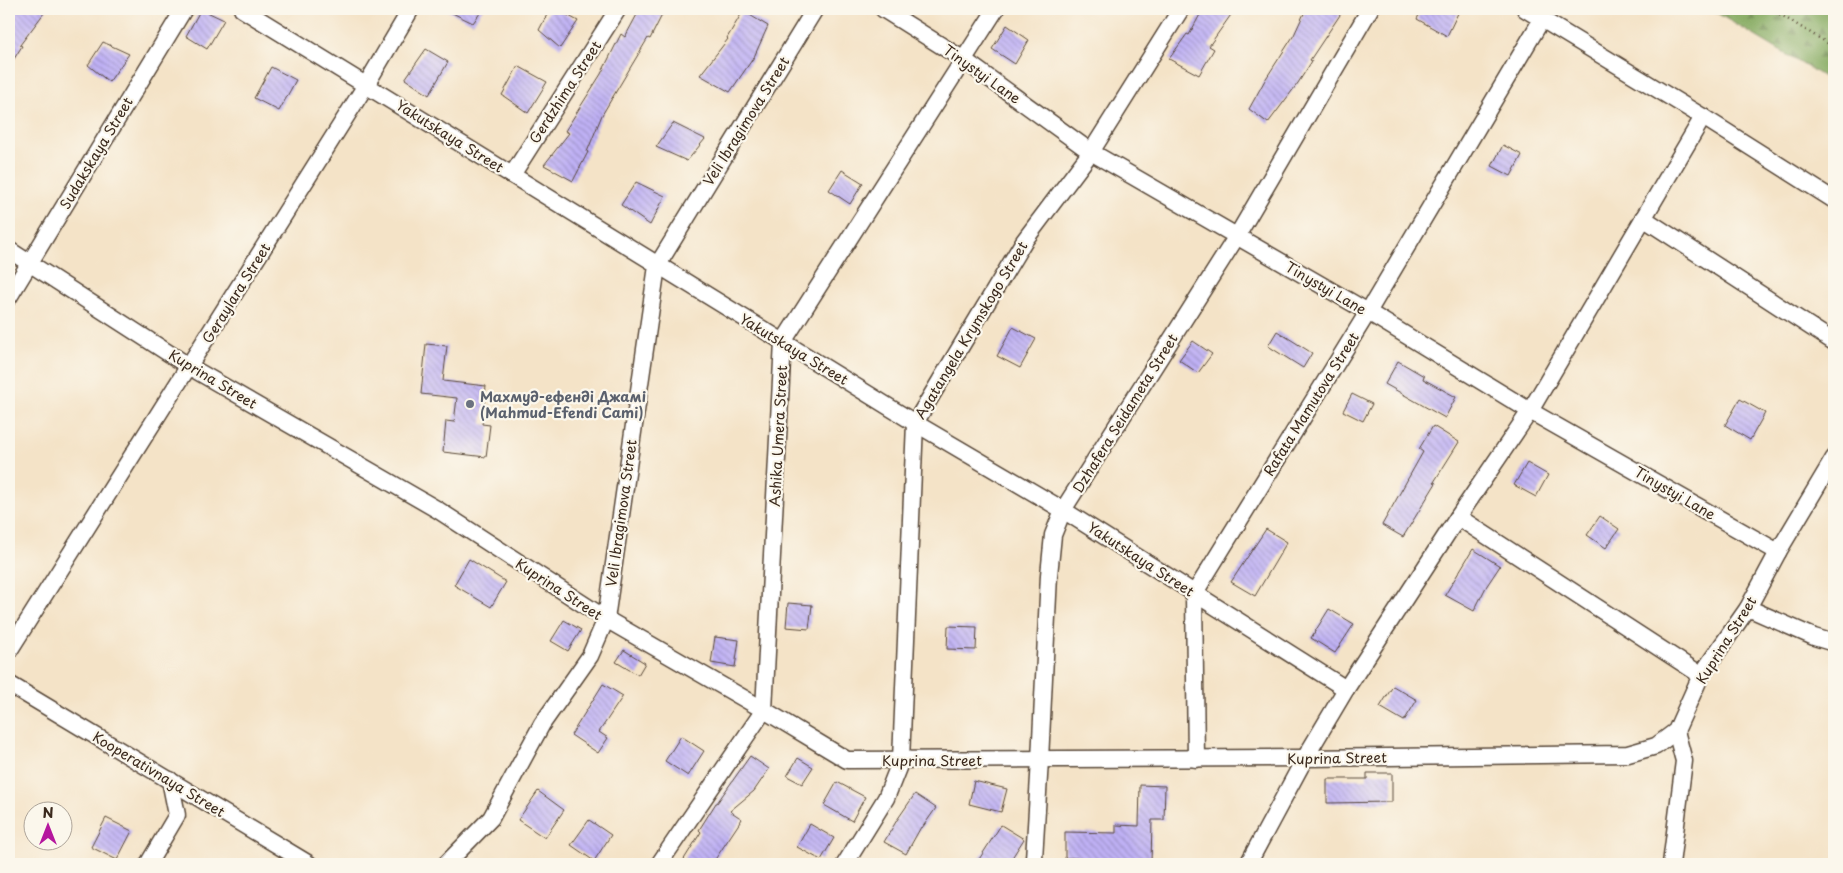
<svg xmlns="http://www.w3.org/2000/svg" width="1843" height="873" font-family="'Playpen Sans',sans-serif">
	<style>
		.forest { fill: url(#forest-firs); stroke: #606a3f }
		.building { fill: url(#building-back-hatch) }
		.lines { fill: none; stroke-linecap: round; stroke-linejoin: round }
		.minor-casing { stroke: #574637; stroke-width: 19 }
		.path { stroke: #574637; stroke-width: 2.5; stroke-dasharray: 1 4; stroke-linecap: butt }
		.minor { stroke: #fff; stroke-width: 16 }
		.worship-dot { fill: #6b7280; stroke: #fbf7ec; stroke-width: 2 }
		.labels { text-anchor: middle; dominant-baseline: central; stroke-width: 4.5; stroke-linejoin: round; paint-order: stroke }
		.street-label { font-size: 14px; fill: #3b2a1e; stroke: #fbf7ec }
		.worship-label { font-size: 14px; font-weight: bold; fill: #5b616d; stroke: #fbf7ec; text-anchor: start }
	</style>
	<defs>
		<pattern id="forest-firs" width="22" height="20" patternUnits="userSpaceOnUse" patternTransform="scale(1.25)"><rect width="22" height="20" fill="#85aa60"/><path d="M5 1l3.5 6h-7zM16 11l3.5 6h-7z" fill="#6e8b4f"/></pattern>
		<pattern id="building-back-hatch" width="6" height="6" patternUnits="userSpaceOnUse" patternTransform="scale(1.25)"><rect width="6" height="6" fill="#bfb1f5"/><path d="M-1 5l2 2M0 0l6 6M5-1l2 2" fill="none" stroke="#9c90c6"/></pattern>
	</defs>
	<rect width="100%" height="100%" fill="#fbf7ec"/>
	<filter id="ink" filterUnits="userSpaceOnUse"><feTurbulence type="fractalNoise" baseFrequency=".02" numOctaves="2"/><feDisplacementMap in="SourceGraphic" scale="10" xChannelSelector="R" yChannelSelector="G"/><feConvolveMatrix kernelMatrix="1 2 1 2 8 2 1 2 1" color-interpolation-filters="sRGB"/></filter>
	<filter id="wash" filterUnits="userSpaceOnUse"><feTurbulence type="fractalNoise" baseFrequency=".0096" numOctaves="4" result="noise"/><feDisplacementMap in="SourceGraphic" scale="20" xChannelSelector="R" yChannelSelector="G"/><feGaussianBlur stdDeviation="1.12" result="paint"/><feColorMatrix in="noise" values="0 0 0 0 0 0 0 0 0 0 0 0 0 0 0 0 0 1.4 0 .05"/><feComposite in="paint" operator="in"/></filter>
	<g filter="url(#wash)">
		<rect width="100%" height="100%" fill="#f4e3c7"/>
		<polygon class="forest" points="1710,9 1834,9 1834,84 1834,83"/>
		<g id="blocks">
			<g class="building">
				<polygon points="12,9 47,9 20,45 22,46 9,67 9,13"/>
				<polygon points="201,9 224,20 207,49 186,36"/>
				<polygon points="444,9 483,9 473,23"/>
				<polygon points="550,9 556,9 578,21 560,48 539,30"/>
				<polygon points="640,9 665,9 650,39 648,38 602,115 587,152 588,152 573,181 544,165 569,133 565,131 601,74 621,34 625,37"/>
				<polygon points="1203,9 1235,9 1209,46 1214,49 1199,75 1169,59 1187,34 1189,35"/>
				<polygon points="1306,9 1344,9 1310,60 1312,61 1298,83 1268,123 1249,109 1265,80 1294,35"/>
				<polygon points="1422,9 1460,9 1447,36 1417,19"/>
				<polygon points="743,11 768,26 754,57 730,92 700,75 728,39 727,38"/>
				<polygon points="1007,25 1029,40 1015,64 992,49"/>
				<polygon points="103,42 129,54 109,82 88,65"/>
				<polygon points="426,49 448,62 429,95 405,79"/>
				<polygon points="518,66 547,82 528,113 502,95"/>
				<polygon points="271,67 296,80 279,111 254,98"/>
				<polygon points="673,123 705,139 687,161 656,147"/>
				<polygon points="1503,145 1522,155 1511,176 1492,166"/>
				<polygon points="842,170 863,183 850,204 829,190"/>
				<polygon points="636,182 665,196 650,225 621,205"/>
				<polygon points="1013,327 1036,339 1020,368 997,356"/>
				<polygon points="1277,331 1312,353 1303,368 1268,346"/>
				<polygon points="1193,341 1212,354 1198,373 1179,360"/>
				<polygon points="426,344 447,346 443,381 486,386 482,424 490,425 486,457 443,452 446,421 454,422 457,398 421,394"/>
				<polygon points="1398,361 1424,376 1423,379 1456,397 1445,418 1385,384"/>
				<polygon points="1352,394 1372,404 1363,421 1343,411"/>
				<polygon points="1740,399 1765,413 1750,440 1725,425"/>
				<polygon points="1433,426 1459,442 1434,482 1436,483 1403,537 1382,525 1423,452 1419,449"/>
				<polygon points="1527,463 1548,475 1536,497 1514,485"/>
				<polygon points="1600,516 1619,529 1606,548 1587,535"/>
				<polygon points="1266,529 1287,542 1255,596 1231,582"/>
				<polygon points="1473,549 1500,566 1486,587 1474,611 1445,595"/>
				<polygon points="469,559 506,582 491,607 454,585"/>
				<polygon points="788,603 812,605 809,629 786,627"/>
				<polygon points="1329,609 1354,624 1335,653 1311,638"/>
				<polygon points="564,620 581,630 568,651 551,641"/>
				<polygon points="948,626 977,627 976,650 947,649"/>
				<polygon points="715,637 739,640 735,667 711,663"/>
				<polygon points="624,650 645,663 638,675 616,662"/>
				<polygon points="603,684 623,696 599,732 608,738 598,753 571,735"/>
				<polygon points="1393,686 1417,700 1404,721 1380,707"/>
				<polygon points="681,736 704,751 688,776 665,761"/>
				<polygon points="750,756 769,769 754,791 730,811 742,819 712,864 681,864 701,832 699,830 716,803 717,803"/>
				<polygon points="798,758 813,767 802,784 787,776"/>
				<polygon points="1367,773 1392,773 1392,802 1327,803 1327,779 1367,779"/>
				<polygon points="974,781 1007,789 1001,812 969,804"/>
				<polygon points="837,782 865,797 852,821 824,805"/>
				<polygon points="1140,785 1165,786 1164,820 1152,820 1151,864 1077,864 1077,858 1065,858 1065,832 1116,833 1116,825 1139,826"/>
				<polygon points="538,791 564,810 545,838 518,820"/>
				<polygon points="915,794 936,808 922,828 921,827 906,854 884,842 897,820"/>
				<polygon points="106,818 132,831 117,860 91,847"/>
				<polygon points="589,820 611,835 594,861 571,845"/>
				<polygon points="810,824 834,838 821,860 797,847"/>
				<polygon points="1001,825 1024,839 1008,864 976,864"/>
			</g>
		</g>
	</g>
	<g filter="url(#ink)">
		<use href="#blocks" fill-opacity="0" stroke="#574637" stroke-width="1"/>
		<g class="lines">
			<g class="minor-casing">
				<g id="minor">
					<polyline points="242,9 915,423 1063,510 1346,689"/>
					<polyline points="883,9 964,60 1091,152 1368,312 1530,411 1778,552"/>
					<polyline points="1525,9 1703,117 1834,200"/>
					<polyline points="512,175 618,9"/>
					<polyline points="1643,218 1834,342"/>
					<polyline points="9,250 190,367 438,510 606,619 764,710 847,760 1305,758 1628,754 1656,746 1676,731 1701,675 1748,608 1778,552 1834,458"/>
					<polyline points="9,297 184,9"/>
					<polyline points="1458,517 1701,675"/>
					<polyline points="1748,608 1814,637 1834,643"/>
					<polyline points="9,651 366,85 411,9"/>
					<polyline points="9,684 309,864"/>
					<polyline points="1196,759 1194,594 1368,312 1542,19"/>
					<polyline points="148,864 177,815 170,780"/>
					<polyline points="446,864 491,818 542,724 590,656 606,619 657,266 815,9"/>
					<polyline points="659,864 764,710 783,342 996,9"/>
					<polyline points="845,864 886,798 901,760 915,423 1024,241 1091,152 1181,9"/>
					<polyline points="1031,864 1034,859 1040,760 1049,575 1053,535 1063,510 1237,236 1370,9"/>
					<polyline points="1248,864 1305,758 1346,689 1458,517 1530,411 1703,117"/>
					<polyline points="1671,864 1684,761 1676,731"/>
				</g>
			</g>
			<polyline class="path" points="1771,9 1834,47"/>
			<use href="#minor" class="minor"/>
		</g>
	</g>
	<circle class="worship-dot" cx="470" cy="404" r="5"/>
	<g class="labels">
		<g class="street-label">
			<text transform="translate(982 74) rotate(35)">Tinystyi Lane</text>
			<text transform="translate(565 92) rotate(-57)">Gerdzhima Street</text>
			<text transform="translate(746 121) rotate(-58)">Veli Ibragimova Street</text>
			<text transform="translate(450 136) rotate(32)">Yakutskaya Street</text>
			<text transform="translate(96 153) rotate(-59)">Sudakskaya Street</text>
			<text transform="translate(1326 288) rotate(30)">Tinystyi Lane</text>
			<text transform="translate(236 293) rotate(-58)">Geraylara Street</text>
			<text transform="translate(971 330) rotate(-59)">Agatangela Krymskogo Street</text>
			<text transform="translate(794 349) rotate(31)">Yakutskaya Street</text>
			<text transform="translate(213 379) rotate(31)">Kuprina Street</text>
			<text transform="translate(1311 404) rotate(-58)">Rafata Mamutova Street</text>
			<text transform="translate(1125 413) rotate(-58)">Dzhafera Seidameta Street</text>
			<text transform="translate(778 436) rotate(-87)">Ashika Umera Street</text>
			<text transform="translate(1675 493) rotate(30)">Tinystyi Lane</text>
			<text transform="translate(621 513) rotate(-82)">Veli Ibragimova Street</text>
			<text transform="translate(1141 559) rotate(33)">Yakutskaya Street</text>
			<text transform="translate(559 589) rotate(33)">Kuprina Street</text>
			<text transform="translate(1726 640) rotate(-58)">Kuprina Street</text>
			<text transform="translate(1337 758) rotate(-1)">Kuprina Street</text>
			<text x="932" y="760">Kuprina Street</text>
			<text transform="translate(159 774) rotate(31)">Kooperativnaya Street</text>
		</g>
		<g class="worship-label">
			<text x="480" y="396">Махмуд-ефенді Джамі<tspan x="480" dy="16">(Mahmud-Efendi Cami)</tspan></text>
		</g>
	</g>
	<rect width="1843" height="873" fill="none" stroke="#fbf7ec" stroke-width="30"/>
	<g transform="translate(48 826)"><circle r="24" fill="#fbf7ec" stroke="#aea59a"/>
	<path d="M0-4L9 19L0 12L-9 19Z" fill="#b5179e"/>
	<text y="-8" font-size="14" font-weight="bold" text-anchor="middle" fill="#3b2a1e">N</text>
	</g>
</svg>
